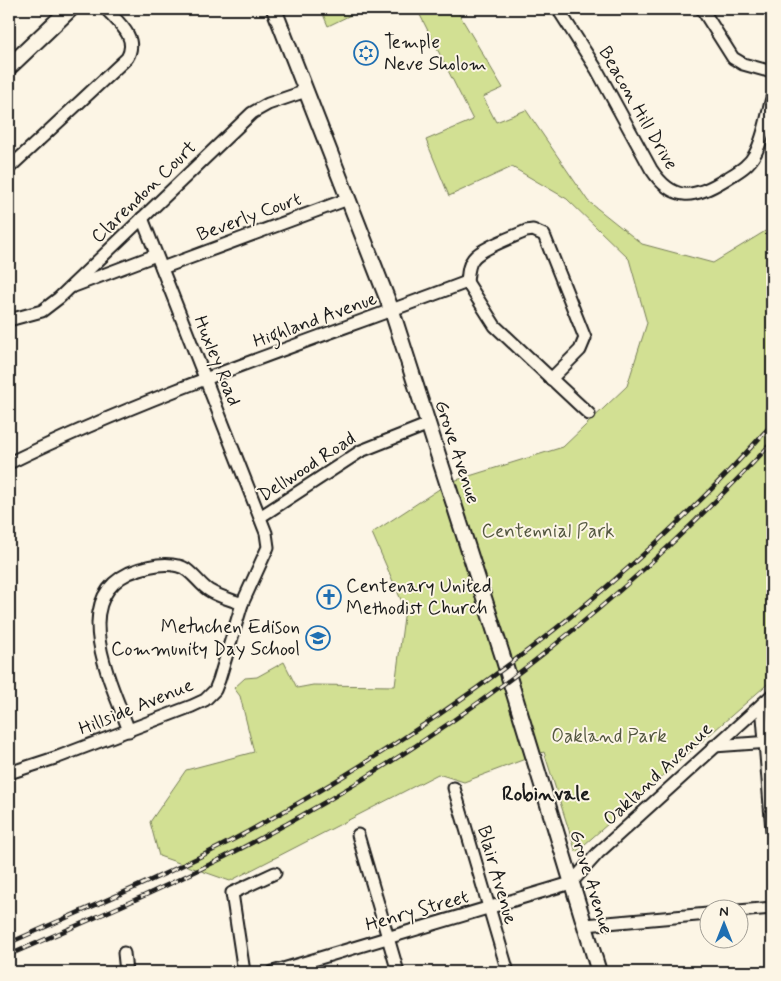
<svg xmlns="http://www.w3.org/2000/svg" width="781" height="981" font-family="Mynerve,sans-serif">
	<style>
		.green { fill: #d2e093; stroke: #777e58 }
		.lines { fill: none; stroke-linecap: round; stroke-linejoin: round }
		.minor-casing { stroke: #1c1c1c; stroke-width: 15 }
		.tertiary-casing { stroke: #1c1c1c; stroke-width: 18 }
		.secondary-casing { stroke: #1c1c1c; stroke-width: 19 }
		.minor { stroke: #fcf5e5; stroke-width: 11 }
		.tertiary { stroke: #fcf5e5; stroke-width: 14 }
		.secondary { stroke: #fcf5e5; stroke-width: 15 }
		.rail-casing { stroke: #1c1c1c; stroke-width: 4.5 }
		.rail { stroke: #fcf5e5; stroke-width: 2.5; stroke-dasharray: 8; stroke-linecap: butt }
		.labels { text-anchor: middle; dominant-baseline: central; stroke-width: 4; stroke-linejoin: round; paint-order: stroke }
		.poi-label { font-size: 19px; fill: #1c1c1c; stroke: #fcf5e5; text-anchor: start }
		.street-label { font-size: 19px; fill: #1c1c1c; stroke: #fcf5e5 }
		.park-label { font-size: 19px; fill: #535740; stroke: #fcf5e5 }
		.neighbourhood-label { font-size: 20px; font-weight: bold; fill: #1c1c1c; stroke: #fcf5e5 }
	</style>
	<rect width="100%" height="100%" fill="#fcf5e5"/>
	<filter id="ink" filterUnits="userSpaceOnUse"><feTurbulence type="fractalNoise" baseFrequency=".02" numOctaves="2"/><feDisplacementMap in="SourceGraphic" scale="10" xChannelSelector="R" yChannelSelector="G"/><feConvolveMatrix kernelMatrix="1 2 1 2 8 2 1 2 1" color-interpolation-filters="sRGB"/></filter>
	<g filter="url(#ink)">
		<g class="green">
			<polygon points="328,9 363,9 328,26 322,12"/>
			<polygon points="417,9 456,9 503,88 483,97 496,122 526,110 588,201 642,244 713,263 772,227 772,680 576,852 544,752 464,782 438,774 230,881 159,856 150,822 186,770 254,752 240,696 234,688 245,678 257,677 284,662 297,688 313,685 395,686 405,609 372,533 450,482 563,447 627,386 647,323 629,259 567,199 512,167 449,196 426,140 473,120"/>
		</g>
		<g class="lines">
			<g class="minor-casing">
				<g id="minor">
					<path d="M558,9L597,70L651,169C674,204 695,198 726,179C737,172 749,166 755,154C764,138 767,116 772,98"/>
					<polyline points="702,9 733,58 743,64 772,72"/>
					<path d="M9,168L127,58C139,38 119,23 106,9"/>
					<polyline points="162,268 348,199"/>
					<path d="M467,282C468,274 468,265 473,259C481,248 513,237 526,231L533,230L544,235L585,338L580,350L551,379"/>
					<polyline points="74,286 156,255"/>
					<polyline points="9,320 42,311 59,298 252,113 268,104 306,91"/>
					<path d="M9,463C156,391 314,340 467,282L495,326L589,414"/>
					<polyline points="260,517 361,451 429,424"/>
					<polyline points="762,704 772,831"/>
					<path d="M129,731C113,686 68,602 129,573C144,567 162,562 178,566C191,568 199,585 210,591C220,597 232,600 242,604"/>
					<polyline points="714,746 771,742"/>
					<polyline points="9,773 58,757 192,706 205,700 215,690 219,680 242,604 268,547 266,533 142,218"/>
					<polyline points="454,788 508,972"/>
					<polyline points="358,835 398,972"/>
					<polyline points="738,911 772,908"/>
					<polyline points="585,925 708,914"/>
					<polyline points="124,953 126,972"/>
					<polyline points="244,972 232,893 275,873"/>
					<polyline points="273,972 571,883 598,853 772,695"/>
				</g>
			</g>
			<g class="tertiary-casing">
				<polyline id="tertiary" points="274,9 392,311 502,654 599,972"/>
			</g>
			<g class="secondary-casing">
				<polyline id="secondary" points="9,67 70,9"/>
			</g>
			<use href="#minor" class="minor"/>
			<use href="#tertiary" class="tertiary"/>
			<use href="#secondary" class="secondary"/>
			<g class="rail-casing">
				<g id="rail">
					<path d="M9,943C85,909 164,877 238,837C436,729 623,594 772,424"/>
					<path d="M9,955C87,921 166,888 242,848C406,762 561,652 694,522C720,496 748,470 772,442"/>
				</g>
			</g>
			<use href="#rail" class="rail"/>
		</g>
	</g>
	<defs>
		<g id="synagogue-ring" transform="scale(1.25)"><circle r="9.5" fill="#fcf5e5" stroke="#1f6fb2" stroke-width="1.5"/><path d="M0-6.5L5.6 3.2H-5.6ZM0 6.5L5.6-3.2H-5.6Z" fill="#1f6fb2"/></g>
		<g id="church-ring" transform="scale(1.25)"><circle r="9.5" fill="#fcf5e5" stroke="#1f6fb2" stroke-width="1.5"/><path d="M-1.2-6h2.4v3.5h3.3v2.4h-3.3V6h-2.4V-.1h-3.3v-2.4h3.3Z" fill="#1f6fb2"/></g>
		<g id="school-ring" transform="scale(1.25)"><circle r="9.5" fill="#fcf5e5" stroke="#1f6fb2" stroke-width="1.5"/><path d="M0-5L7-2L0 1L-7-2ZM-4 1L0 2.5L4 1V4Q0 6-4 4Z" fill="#1f6fb2"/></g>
	</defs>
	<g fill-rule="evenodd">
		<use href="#synagogue-ring" x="366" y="53"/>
		<use href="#church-ring" x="329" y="597"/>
		<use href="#school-ring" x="318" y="638"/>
	</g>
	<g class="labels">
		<g class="poi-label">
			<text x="384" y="42">Temple<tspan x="384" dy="22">Neve Sholom</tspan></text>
			<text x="346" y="586">Centenary United<tspan x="346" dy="22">Methodist Church</tspan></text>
			<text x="300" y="627" text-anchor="end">Metuchen Edison<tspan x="300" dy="22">Community Day School</tspan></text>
		</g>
		<g class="street-label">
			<text transform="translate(638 108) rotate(60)">Beacon Hill Drive</text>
			<text transform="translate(144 192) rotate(-44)">Clarendon Court</text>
			<text transform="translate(249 217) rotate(-20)">Beverly Court</text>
			<text transform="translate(315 320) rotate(-20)">Highland Avenue</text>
			<text transform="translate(217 361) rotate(68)">Huxley Road</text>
			<text transform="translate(457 452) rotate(72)">Grove Avenue</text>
			<text transform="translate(307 467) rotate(-33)">Dellwood Road</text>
			<text transform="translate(136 707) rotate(-22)">Hillside Avenue</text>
			<text transform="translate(658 774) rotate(-43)">Oakland Avenue</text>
			<text transform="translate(497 875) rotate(74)">Blair Avenue</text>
			<text transform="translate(591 882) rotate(73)">Grove Avenue</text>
			<text transform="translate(417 911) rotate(-16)">Henry Street</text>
		</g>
		<g class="park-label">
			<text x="548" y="531">Centennial Park</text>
			<text x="609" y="736">Oakland Park</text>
		</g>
		<g class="neighbourhood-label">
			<text x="546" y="794">Robinvale</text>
		</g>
	</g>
	<rect width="781" height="981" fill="none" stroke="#fcf5e5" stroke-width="30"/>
	<rect x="15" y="15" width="751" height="951" fill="none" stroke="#1c1c1c" stroke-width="2" filter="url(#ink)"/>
	<g transform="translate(724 924)"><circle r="24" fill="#fcf5e5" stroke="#a29e95"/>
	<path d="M0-4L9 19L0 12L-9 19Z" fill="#1f6fb2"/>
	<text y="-8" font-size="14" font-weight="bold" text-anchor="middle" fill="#1c1c1c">N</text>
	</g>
</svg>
